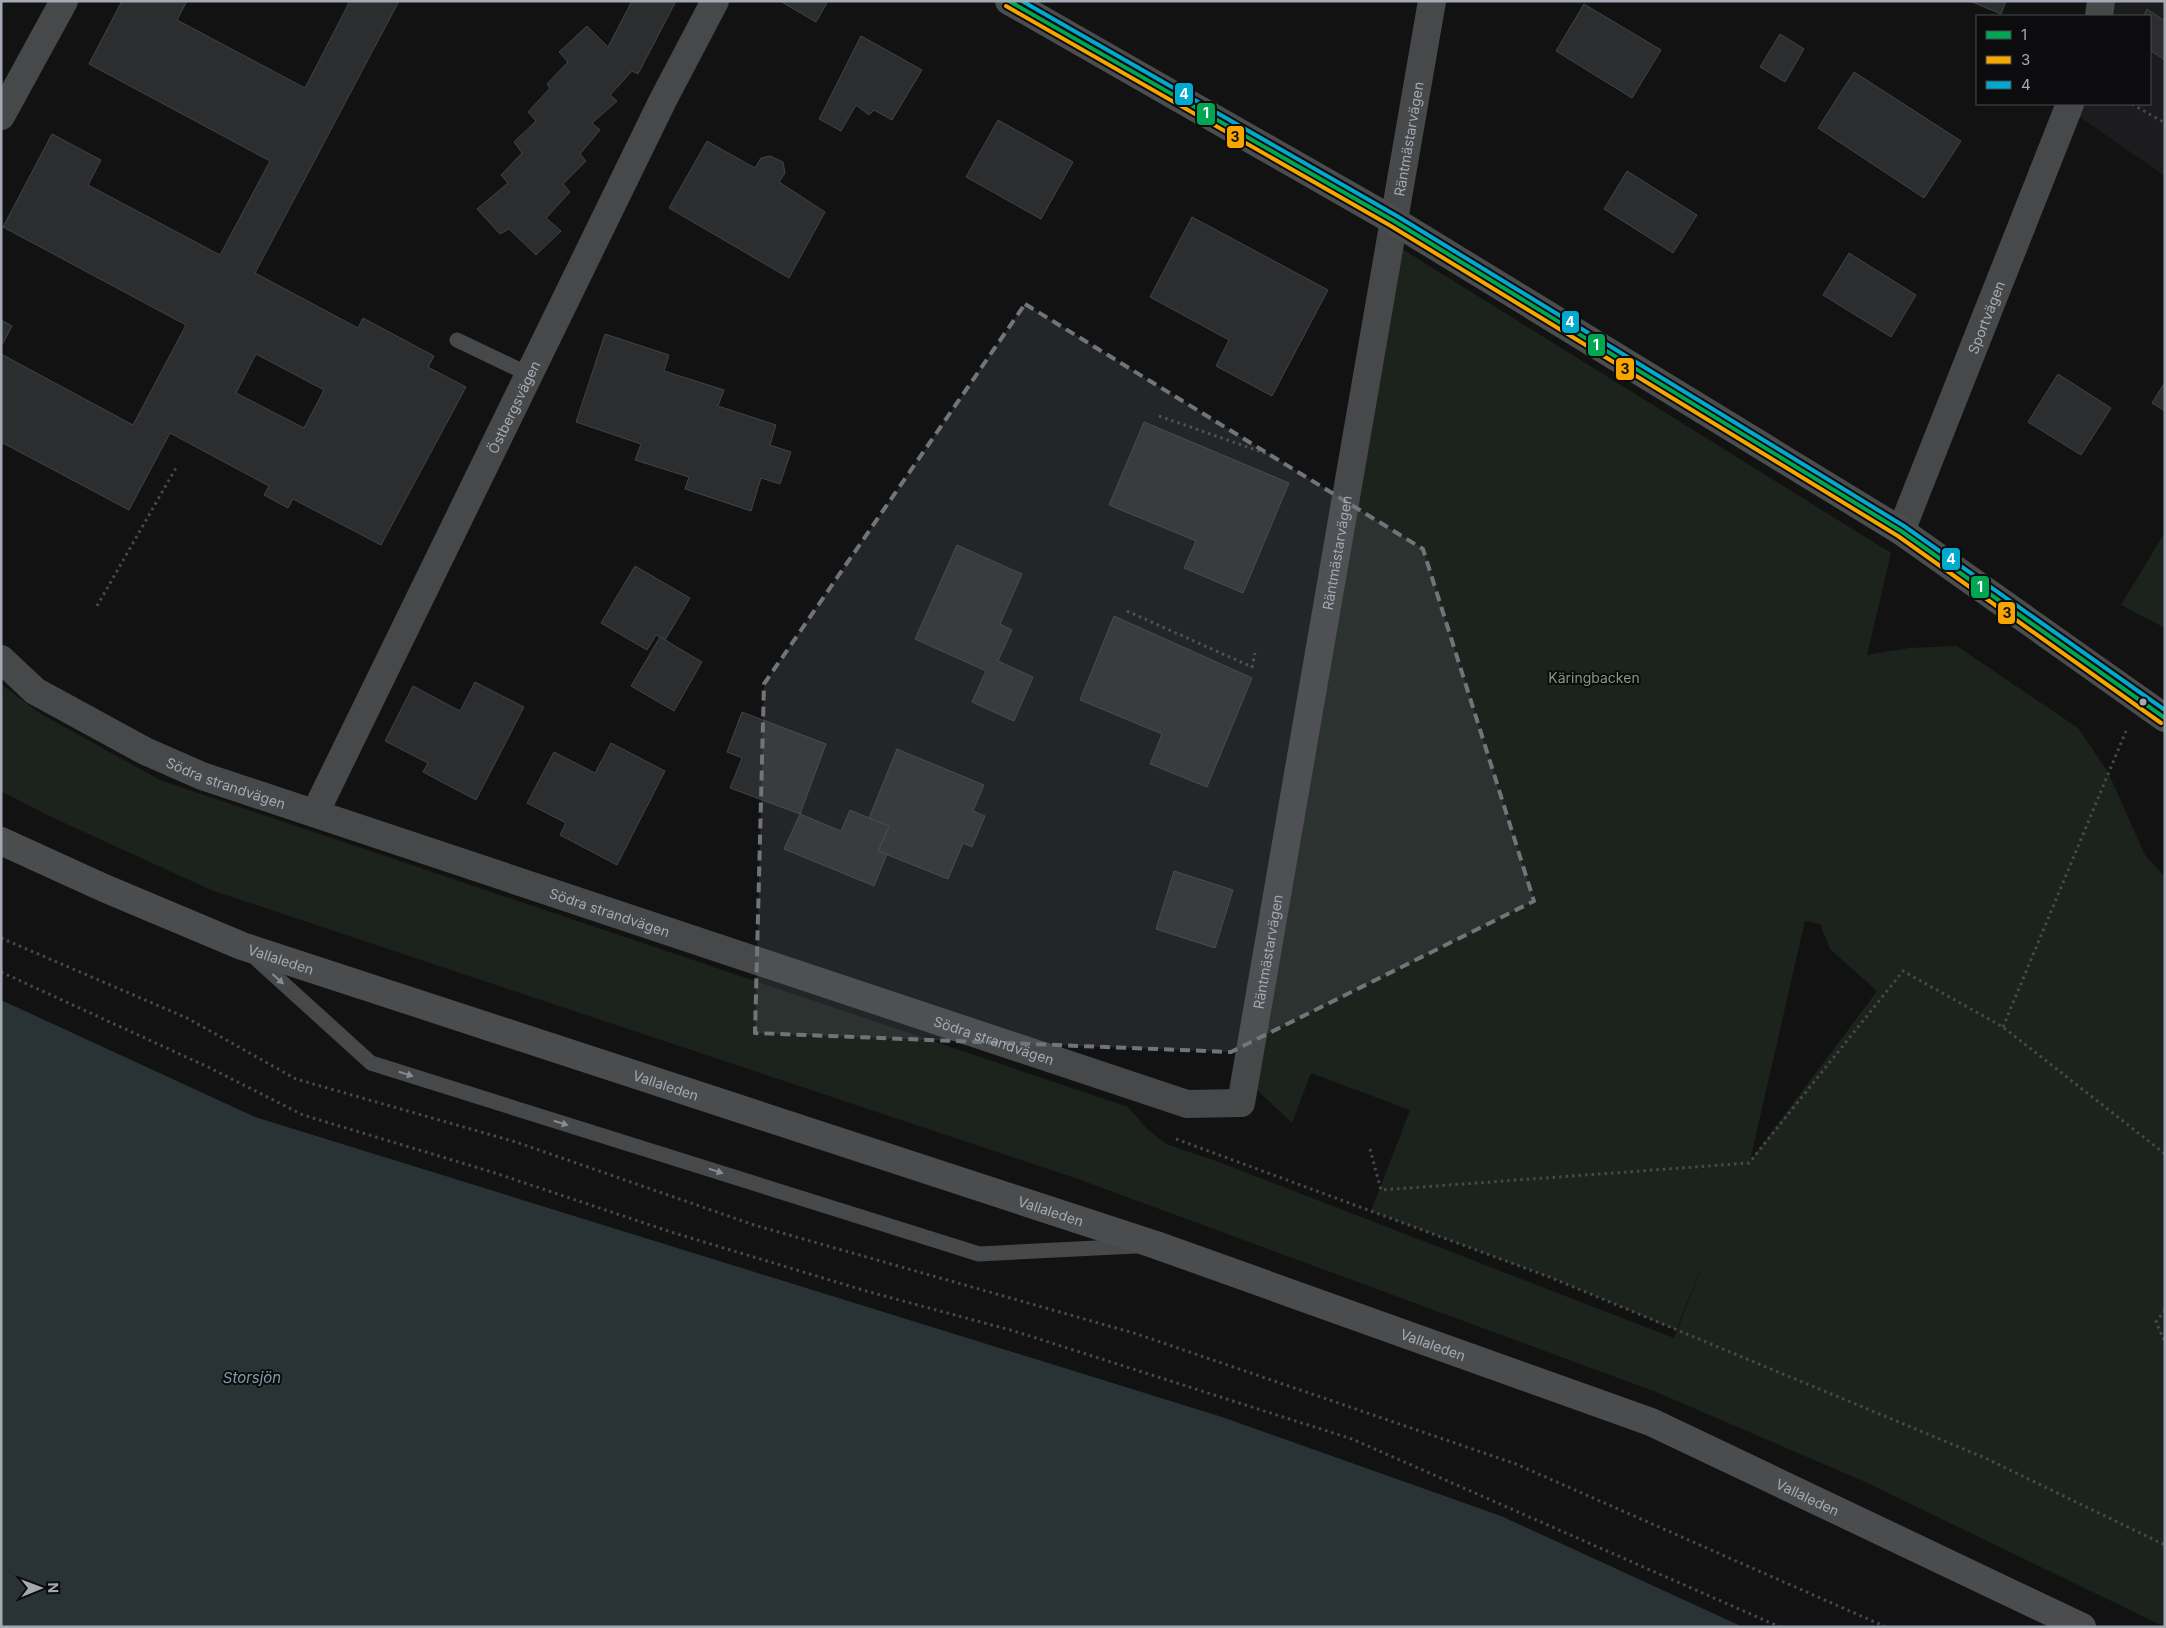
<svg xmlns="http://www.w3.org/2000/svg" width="2166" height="1628" font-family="Inter,sans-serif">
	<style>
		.built { fill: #1c1c1e }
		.green { fill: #1c221c; fill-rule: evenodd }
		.water { fill: #293336 }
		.building { fill: #2c2d2e; stroke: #414346; fill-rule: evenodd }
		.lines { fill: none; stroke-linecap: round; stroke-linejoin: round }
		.path { stroke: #48494c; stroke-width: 3; stroke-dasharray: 2.5 4; stroke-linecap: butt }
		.lane { stroke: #46484a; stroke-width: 15 }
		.street { stroke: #46484a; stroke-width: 28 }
		.secondary { stroke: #4a4c4e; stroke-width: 28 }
		.bus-1-casing { stroke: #0c0c0e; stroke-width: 8 }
		.bus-2-casing { stroke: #0c0c0e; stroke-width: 8 }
		.bus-3-casing { stroke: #0c0c0e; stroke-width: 8 }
		.bus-1 { stroke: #00a651; stroke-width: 4 }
		.bus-2 { stroke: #f7a600; stroke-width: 4 }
		.bus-3 { stroke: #00a9ce; stroke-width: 4 }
		.oneway { fill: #878d94 }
		.marked { fill: #70757b; fill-opacity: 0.2; stroke: #70757b; stroke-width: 4; stroke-dasharray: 10 6; stroke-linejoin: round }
		.bus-dot { fill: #a3aab3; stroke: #0c0c0e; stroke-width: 2 }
		.labels { text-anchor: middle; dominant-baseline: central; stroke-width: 4; stroke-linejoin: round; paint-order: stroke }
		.street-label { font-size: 14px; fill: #a3aab3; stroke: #0c0c0e }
		.park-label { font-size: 14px; fill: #7e9d7b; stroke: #0c0c0e }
		.water-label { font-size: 15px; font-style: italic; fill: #7b9dad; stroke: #0c0c0e }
		.line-badge { stroke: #0c0c0e; stroke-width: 2 }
		.badge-label { font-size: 14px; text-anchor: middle; font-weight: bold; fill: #fff }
		.pale-badge-label { font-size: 14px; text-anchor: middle; font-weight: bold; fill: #111 }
	</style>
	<rect width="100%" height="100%" fill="#121212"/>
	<polygon class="built" points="2101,1 2165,1 2165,176 2068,109 2070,104 2150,104 2150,16 2099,16"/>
	<g class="green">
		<path d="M1402,249L1891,553L1867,655L1909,648L1957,646L2078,728L2108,772L2145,855L2165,877V1627L1863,1481L1656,1392L1078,1179L211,890L47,815L1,791V684L41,714L160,780L1128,1107L1147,1129L1166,1144L1219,1162L1674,1338L1709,1249L1676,1330L1552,1278L1371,1211L1410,1110L1311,1073L1292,1123L1253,1086ZM1805,921L1820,924L1830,949L1877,991L1750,1161Z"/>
		<polygon points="2165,532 2165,628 2121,605"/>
	</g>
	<polygon class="water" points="1,1000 255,1117 1222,1417 1501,1516 1743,1627 1,1627"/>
	<g class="building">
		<path d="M122,1H187L177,20L305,88L350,1H399L255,273L358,328L363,318L434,356L428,367L466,387L381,545L293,499L288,508L264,495L269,486L170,433L129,510L1,442V354L133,425L186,325L3,227L52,134L101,160L88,185L220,255L270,161L89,64ZM256,354L324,390L304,428L236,393Z"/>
		<polygon points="632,1 676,1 638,74 632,71 610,95 617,101 592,123 600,130 580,154 586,161 563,184 570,192 546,218 561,231 536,255 509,229 500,234 477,209 508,183 501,175 522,153 514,142 536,121 528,112 550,88 547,84 568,62 559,52 587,26 608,47"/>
		<polygon points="780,1 828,1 816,22"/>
		<polygon points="1970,1 2006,1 2001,14"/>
		<polygon points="1584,4 1661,50 1632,98 1556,51"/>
		<polygon points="2147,9 2165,21 2165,60 2150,50 2150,16 2144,16"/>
		<polygon points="1780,34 1804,49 1785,82 1760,67"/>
		<polygon points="861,36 922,70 892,120 874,110 869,115 856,105 841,131 819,119"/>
		<polygon points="1854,72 1961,141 1924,198 1818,128"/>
		<polygon points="998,120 1073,162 1041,219 966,177"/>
		<polygon points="707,141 755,168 761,158 770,156 783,162 785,173 779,182 825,212 789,278 669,208"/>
		<polygon points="1627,171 1697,215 1673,253 1604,209"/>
		<polygon points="1192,217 1328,290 1272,396 1216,366 1229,340 1150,297"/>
		<polygon points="1849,253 1916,295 1891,337 1823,295"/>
		<polygon points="1,320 12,326 1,347"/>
		<polygon points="605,334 669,355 664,371 724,390 718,406 776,425 770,445 791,452 780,484 761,478 751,511 685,489 689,477 635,460 641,444 576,422"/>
		<polygon points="2058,374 2111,408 2081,455 2028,422"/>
		<polygon points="2165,382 2165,411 2152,403"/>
		<polygon points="1144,422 1289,483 1243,593 1184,568 1196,541 1109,505"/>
		<polygon points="957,545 1022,574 1000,624 1012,630 998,661 1033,677 1014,721 972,702 986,671 915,639"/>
		<polygon points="635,566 690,598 665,640 656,635 647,650 601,623"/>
		<polygon points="1114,616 1252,678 1207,787 1150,764 1162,734 1080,700"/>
		<polygon points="660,637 702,662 674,711 631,686"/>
		<polygon points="475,682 524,707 476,800 423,772 428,763 385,741 413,686 460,711"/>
		<polygon points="742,712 826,744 800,814 730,788 742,758 727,752"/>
		<polygon points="611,743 665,771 617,865 560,835 566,823 527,803 554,752 595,773"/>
		<polygon points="897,749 984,785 973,811 985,816 972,847 963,843 948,879 878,851 889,826 869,818"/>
		<polygon points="850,810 889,826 878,851 887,854 874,886 784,849 800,814 841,831"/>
		<polygon points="1174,871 1233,890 1215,948 1156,929"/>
	</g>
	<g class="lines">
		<g class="path">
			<polyline points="2132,104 2165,123"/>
			<polyline points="1159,416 1270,455"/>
			<polyline points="97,606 177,466"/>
			<polyline points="1127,611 1252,667 1255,653"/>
			<polyline points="1,938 187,1018 296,1079 516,1142 754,1225 1137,1334 1516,1464 1886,1627"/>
			<polyline points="1,972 208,1067 303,1115 492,1172 671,1232 866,1291 1014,1331 1352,1439 1780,1627"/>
			<polyline points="2003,1027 2126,731"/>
			<polyline points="1176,1139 1552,1278 1983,1457 2165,1545"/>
			<polyline points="1370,1149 1381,1190 1749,1163 1903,971 2003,1027 2165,1154"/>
			<polyline points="2165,1310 2156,1322 2165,1342"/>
		</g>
		<g class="lane">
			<polyline points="457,340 528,374"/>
			<polyline points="252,955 371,1063 979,1254 1136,1246"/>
		</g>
		<g class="street">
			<polyline points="2099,16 2101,1"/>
			<polyline points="1,116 64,1"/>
			<path id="s1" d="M1901,531L2070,104"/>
			<path id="s2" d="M1,659L35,691L145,751L202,776L1187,1104L1241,1103L1432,1"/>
			<path id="s3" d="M315,813L663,100L715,1"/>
		</g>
		<g class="secondary">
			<polyline points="1009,1 1394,221 1901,531 2165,718"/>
			<path id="s4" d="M1,841L104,888L242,946L1156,1245L1651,1422L2082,1627"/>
		</g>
		<g class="bus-1-casing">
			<polyline id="bus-1" points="1009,1 1394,221 1901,531 2165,718"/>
		</g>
		<g class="bus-2-casing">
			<polyline id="bus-2" points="1006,6 1391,226 1898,536 2161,723"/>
		</g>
		<g class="bus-3-casing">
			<polyline id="bus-3" points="1022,1 1397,216 1904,526 2165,710"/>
		</g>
		<use href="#bus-1" class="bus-1"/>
		<use href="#bus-2" class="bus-2"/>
		<use href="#bus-3" class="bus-3"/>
	</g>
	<defs><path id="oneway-solid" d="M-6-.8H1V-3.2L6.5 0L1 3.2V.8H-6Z" transform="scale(1.25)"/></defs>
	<g class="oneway">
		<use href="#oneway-solid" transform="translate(278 979) rotate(42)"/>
		<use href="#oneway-solid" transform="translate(406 1074) rotate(17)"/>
		<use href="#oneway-solid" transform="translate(561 1123) rotate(17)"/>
		<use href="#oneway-solid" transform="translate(716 1171) rotate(17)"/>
	</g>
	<path class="marked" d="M1025,304L1423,549L1534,901L1231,1052L755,1033L764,684Z"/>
	<circle class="bus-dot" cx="2143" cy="702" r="4.5"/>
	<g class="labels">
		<g class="street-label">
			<text stroke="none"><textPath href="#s2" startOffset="2305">Räntmästarvägen</textPath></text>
			<text stroke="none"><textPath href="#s1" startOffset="230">Sportvägen</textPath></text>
			<text stroke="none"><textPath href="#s3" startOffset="452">Östbergsvägen</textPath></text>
			<text stroke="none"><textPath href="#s2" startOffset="1885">Räntmästarvägen</textPath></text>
			<text stroke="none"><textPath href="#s2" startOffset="259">Södra strandvägen</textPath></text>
			<text stroke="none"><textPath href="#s2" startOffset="664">Södra strandvägen</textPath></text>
			<text stroke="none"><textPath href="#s2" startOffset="1480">Räntmästarvägen</textPath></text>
			<text stroke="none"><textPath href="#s4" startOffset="304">Vallaleden</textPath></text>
			<text stroke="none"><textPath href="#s2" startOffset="1069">Södra strandvägen</textPath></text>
			<text stroke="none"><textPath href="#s4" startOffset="709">Vallaleden</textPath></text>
			<text stroke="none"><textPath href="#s4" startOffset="1114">Vallaleden</textPath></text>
			<text stroke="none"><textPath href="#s4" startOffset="1519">Vallaleden</textPath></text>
			<text stroke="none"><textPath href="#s4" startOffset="1924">Vallaleden</textPath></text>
		</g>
		<g class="park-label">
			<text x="1594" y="677">Käringbacken</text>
		</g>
		<g class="water-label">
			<text x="252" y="1377">Storsjön</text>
		</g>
	</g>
	<g class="line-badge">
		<rect x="1174" y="82" width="20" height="24" rx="5" fill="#00a9ce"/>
		<rect x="1196" y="102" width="20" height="24" rx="5" fill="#00a651"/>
		<rect x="1226" y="125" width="19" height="24" rx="5" fill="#f7a600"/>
		<rect x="1561" y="310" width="19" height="24" rx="5" fill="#00a9ce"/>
		<rect x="1587" y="333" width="19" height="24" rx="5" fill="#00a651"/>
		<rect x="1615" y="357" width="20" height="24" rx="5" fill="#f7a600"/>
		<rect x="1941" y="547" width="20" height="24" rx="5" fill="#00a9ce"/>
		<rect x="1970" y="575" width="20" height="24" rx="5" fill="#00a651"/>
		<rect x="1997" y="601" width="19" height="24" rx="5" fill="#f7a600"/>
	</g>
	<g class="badge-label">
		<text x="1184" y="99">4</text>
		<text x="1206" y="118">1</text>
		<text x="1570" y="327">4</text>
		<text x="1596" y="350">1</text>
		<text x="1951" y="564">4</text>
		<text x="1980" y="592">1</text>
	</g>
	<g class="pale-badge-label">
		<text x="1235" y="142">3</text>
		<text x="1625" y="374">3</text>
		<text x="2007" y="618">3</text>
	</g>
	<rect width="2166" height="1628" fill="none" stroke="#a3aab3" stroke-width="5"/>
	<rect x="1976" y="15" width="175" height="90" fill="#0c0c0e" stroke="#484b50"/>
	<rect x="1986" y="31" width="25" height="8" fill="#00a651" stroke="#484b50"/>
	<text x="2021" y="40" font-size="15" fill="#a3aab3">1</text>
	<rect x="1986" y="56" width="25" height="8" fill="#f7a600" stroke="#484b50"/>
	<text x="2021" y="65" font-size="15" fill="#a3aab3">3</text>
	<rect x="1986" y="81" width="25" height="8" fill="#00a9ce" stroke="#484b50"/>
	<text x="2021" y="90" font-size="15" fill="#a3aab3">4</text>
	<g transform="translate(40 1588) rotate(89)" stroke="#0c0c0e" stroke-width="4" paint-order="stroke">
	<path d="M0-4L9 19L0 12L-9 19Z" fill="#a3aab3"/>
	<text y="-8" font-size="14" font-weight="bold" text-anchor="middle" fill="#a3aab3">N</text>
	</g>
</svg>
